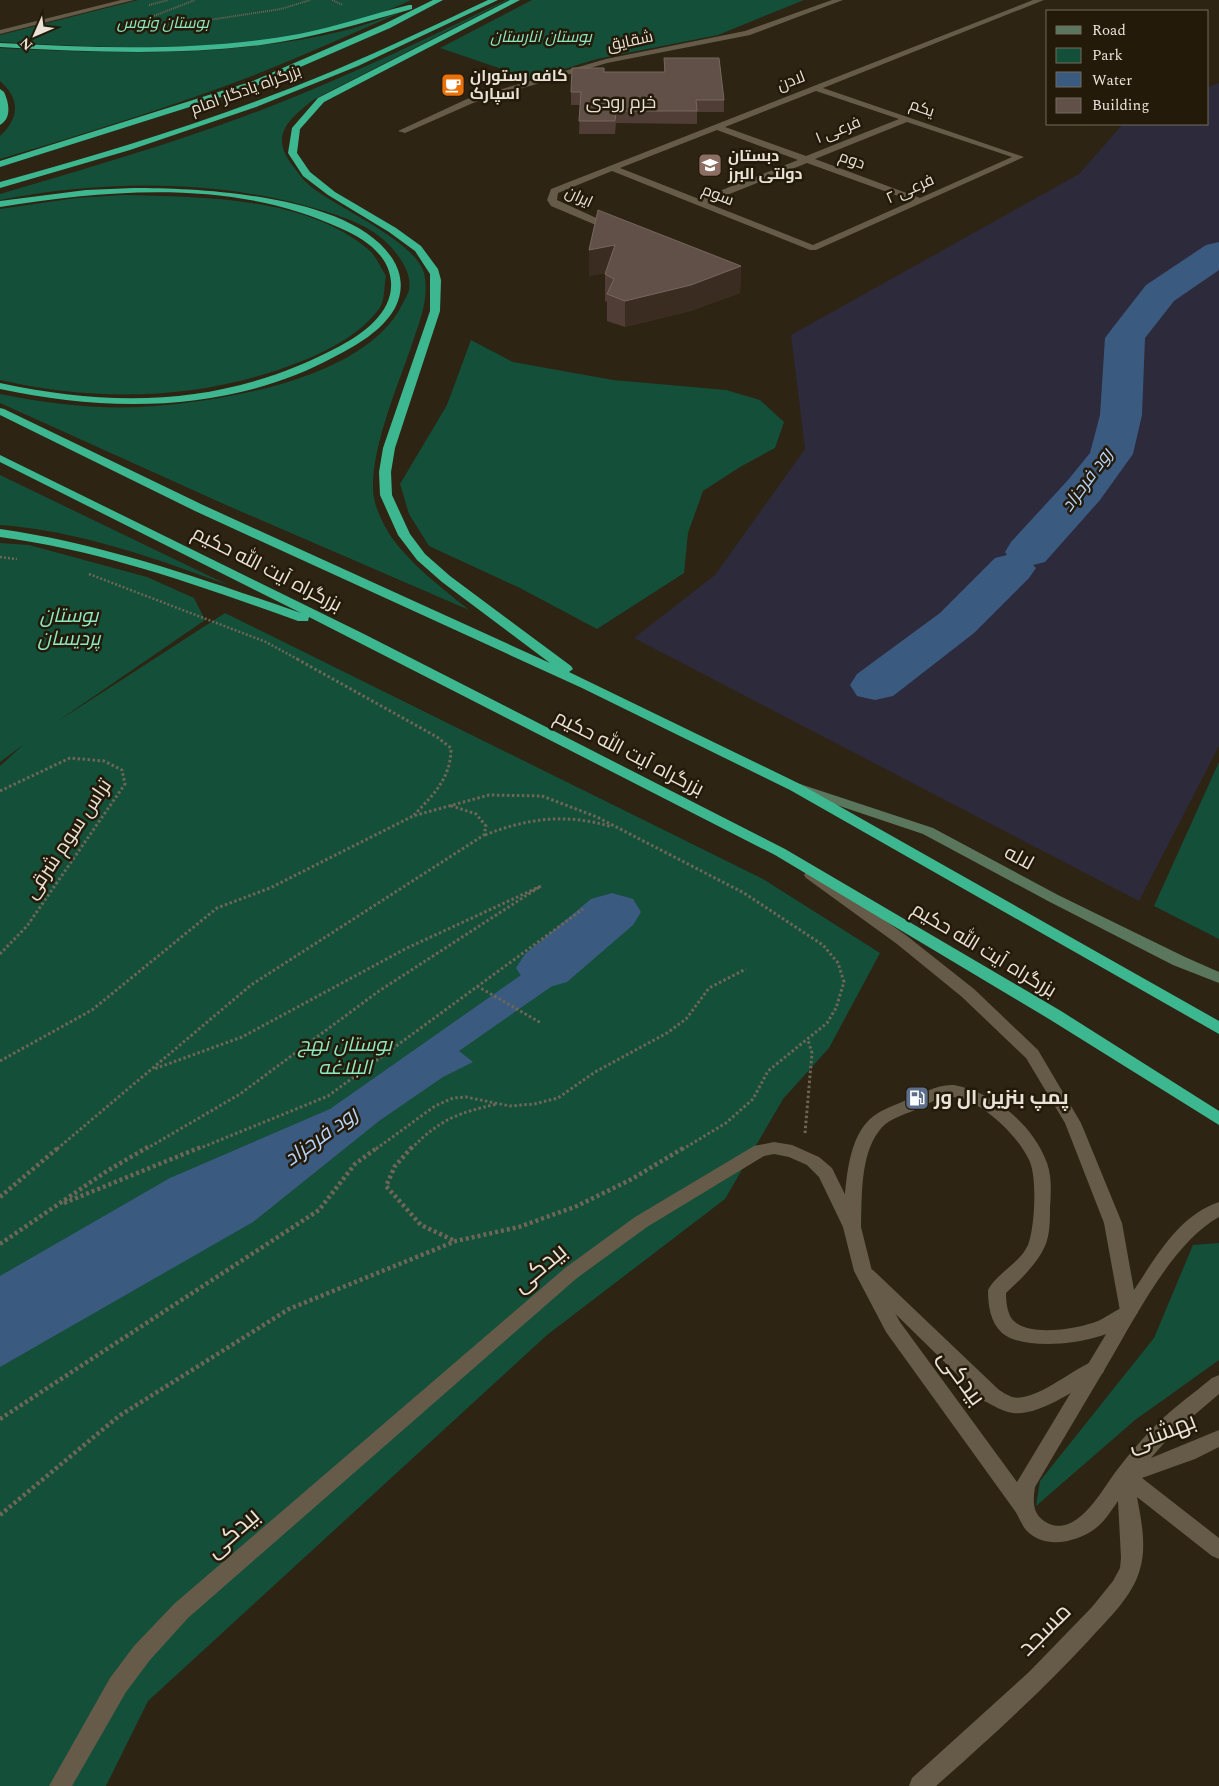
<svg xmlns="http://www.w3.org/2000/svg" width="1219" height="1786" font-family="Spectral,Cairo,serif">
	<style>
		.industrial { fill: #2d2a3b }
		.green { fill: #144f39 }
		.water { fill: #3b5a80 }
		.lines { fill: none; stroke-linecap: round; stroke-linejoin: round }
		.river { fill: #3b5a80; fill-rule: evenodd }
		.path-far3 { stroke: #6e6657; stroke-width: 2; stroke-dasharray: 1 1; stroke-linecap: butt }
		.path-far2 { stroke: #6e6657; stroke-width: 2.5; stroke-dasharray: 2 2; stroke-linecap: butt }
		.path-far1 { stroke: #6e6657; stroke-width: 3; stroke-dasharray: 2.5 2.5; stroke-linecap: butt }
		.path { stroke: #6e6657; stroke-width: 4.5; stroke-dasharray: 3 3; stroke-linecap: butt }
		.lane { fill: #665b49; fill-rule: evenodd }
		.street { fill: #665b49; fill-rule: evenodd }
		.secondary { fill: #5a775e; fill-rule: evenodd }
		.highway { fill: #3db78f; fill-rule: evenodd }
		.wall { fill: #503e36 }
		.shaded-wall { fill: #3b2c21 }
		.building { fill: #615047; stroke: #76675e }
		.labels { text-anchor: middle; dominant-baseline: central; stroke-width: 5; stroke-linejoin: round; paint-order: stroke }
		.far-park-label { font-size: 16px; font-style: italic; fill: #8de7c0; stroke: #241a0a }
		.far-street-label { font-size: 16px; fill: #e8e2d7; stroke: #241a0a }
		.far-poi-label { font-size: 16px; font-weight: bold; fill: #e8e2d7; stroke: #241a0a; text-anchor: start }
		.far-neighbourhood-label { font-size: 18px; fill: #e8e2d7; stroke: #241a0a }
		.far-water-label { font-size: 18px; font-style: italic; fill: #b6d3f9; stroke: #241a0a }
		.street-label { font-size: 20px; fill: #e8e2d7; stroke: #241a0a }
		.park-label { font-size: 20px; font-style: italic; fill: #8de7c0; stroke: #241a0a }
		.poi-label { font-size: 20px; font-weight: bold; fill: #e8e2d7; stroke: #241a0a; text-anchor: start }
		.water-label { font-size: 21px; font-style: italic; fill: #b6d3f9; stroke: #241a0a }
		.near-street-label { font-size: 24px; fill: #e8e2d7; stroke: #241a0a }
	</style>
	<rect width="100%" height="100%" fill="#2d2413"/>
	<polygon class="industrial" points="1219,83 1219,746 1139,901 634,638 715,575 805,449 791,335 1079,174 1123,124 1208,124 1208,87"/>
	<g class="green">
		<path d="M138,0H411C291,58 129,49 0,42V35Z"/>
		<path d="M506,0H508L313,100C288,120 269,136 293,166C298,172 302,179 308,184C334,207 415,240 424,273C430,298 419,323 411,347C397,388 372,446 373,489C373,504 382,522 390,535C410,564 442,588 469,610L226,505L0,403V394C45,403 93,409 140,407C216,403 367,380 403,303C405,299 408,294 409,290C412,274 401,258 390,246C371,225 341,216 314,208C214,179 102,180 0,200V194C88,168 178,142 264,109C346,77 426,39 506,0Z"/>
		<polygon points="532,0 804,0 718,35 597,59 531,79 440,48"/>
		<path d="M404,11C355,32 307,54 257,74C173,106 87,133 0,159V136C20,117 20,99 0,81V48C116,54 232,58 347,30C366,25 385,17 404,11Z"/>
		<path d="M123,195C202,197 305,196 369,250C376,256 381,268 386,276C384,285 385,302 379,309C360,334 330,350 302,361C206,400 100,403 0,380V209L76,198Z"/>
		<polygon points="471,340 513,362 613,380 726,390 760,400 784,422 775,448 740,467 703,491 688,533 684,573 597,629 520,588 429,546 409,514 400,484 447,405"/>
		<path d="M0,475L228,585C154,558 80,531 0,525Z"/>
		<polygon points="0,543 29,545 147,577 194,598 205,620 55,723 225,613 763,879 880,953 829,1048 783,1099 725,1199 547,1335 148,1701 106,1786 0,1786 0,766 23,745 0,762"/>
		<polygon points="1219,762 1219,939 1154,906"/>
		<polygon points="1219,1243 1219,1360 1135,1420 1036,1506 1040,1481 1154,1338 1193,1245"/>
	</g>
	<polygon class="water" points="592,910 627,924 555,984 459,1051 473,1062 443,1077 379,1121 253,1222 0,1367 0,1276 170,1178 330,1109 524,973"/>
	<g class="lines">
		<g class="river">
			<polygon points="1219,242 1219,270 1174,301 1145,338 1142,415 1133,454 1100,500 1045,562 1033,565 1036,568 1029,578 974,633 893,696 875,700 857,696 850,685 857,674 940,613 995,558 1007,555 1005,552 1011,542 1068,480 1090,453 1100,415 1105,338 1111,330 1146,285 1206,245"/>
			<polygon points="612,893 633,899 641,912 633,925 567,982 546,988 525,982 516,968 525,954 591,899"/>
		</g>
		<g class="path-far3">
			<polyline points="332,0 343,5"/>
			<polyline points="149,5 168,0"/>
			<polyline points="151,20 175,26"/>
			<polyline points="176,25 281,9 310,0"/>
			<polyline points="131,31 133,24 195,0"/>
		</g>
		<g class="path-far2">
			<polyline points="0,557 17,559"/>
			<polyline points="89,574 266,642 299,660"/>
		</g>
		<g class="path-far1">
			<path d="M297,659L437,737L451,748C451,778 434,794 414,815"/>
			<polyline points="0,791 70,758 104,761 122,770 125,784 27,926 0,954"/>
			<path d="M485,835C528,818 567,813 612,827"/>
			<polyline points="477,986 541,1023"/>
			<polyline points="0,1061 92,1010 217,908 270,888 413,816 489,795 542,796 597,817 744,893 823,945 838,963 844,982 836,1008 827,1023 768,1071 753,1099 726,1123 683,1149"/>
			<polyline points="805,1133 812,1053 808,1040"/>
			<polyline points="57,1149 251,985 484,835 486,826 476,814 449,805"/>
			<polyline points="146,1149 240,1094 379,991 541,886 405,949 242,1037 154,1069"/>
			<polyline points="198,1149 328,1096 583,909"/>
			<polyline points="376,1149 435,1106 453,1098 466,1097 510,1106 534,1104 558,1098 595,1072 667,1033 686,1019 709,988 746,969"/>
			<path d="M411,1149C440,1119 458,1113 497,1104"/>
		</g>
		<g class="path">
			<polyline points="412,1147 395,1166 386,1186 421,1225 455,1241"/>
			<polyline points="0,1197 59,1147"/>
			<polyline points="64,1203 201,1147"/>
			<polyline points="0,1244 107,1171 148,1147"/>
			<polyline points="0,1419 319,1210 355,1164 378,1147"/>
			<polyline points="0,1515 119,1416 289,1309 456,1241 519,1227 577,1206 632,1179 685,1147"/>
		</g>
		<g class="lane">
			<polygon points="121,0 134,0 0,34 0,30"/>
			<path d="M954,1085C994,1093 1033,1124 1047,1163C1052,1177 1051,1193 1050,1208C1050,1220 1050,1235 1045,1246C1037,1264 1021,1279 1006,1293C1006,1301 1007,1312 1012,1319C1027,1338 1078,1329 1098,1321C1109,1316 1118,1308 1129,1305L1136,1307L1138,1312C1123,1342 1028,1355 1002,1333C990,1322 988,1305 988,1290C997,1273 1020,1263 1028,1245C1035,1226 1037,1180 1030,1162C1020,1137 978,1096 950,1097C938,1097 926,1105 915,1110C903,1115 886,1120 879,1131C860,1156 862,1197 861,1227L858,1232L852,1234L846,1232L843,1227C845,1196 845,1143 869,1120C879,1110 894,1106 906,1100C922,1094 937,1084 954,1085Z"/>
			<path d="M867,1268L873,1270L998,1389C1002,1392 1007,1395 1012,1397C1035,1403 1073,1368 1096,1360L1103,1363L1105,1368L1103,1373C1079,1387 1041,1416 1013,1413C1003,1412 993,1405 984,1401L861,1280L858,1275L861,1270Z"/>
		</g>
		<g class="street">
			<polygon points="832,0 843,0 750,35 607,63 473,103 405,133 398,131 467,99 606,59 745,31"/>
			<path d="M1033,0H1044L823,88L1024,157L816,250H810L612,171L558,193L557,200L616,227V231H610L551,206L547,200L551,189ZM816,91L899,119L806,156L725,127ZM907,122L1012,157L920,198L815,159ZM717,130L798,160L699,199L620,168ZM807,163L912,201L813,245L707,203Z"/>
			<path d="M811,870L816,872L907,936L974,989L1038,1050L1081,1123L1122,1223L1134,1290C1156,1257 1179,1215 1219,1202V1217C1173,1242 1135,1318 1109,1362C1084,1404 1059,1446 1035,1487C1033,1500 1032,1513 1044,1521C1076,1542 1102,1489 1117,1470C1129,1454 1143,1438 1157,1424C1174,1407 1194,1393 1212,1378L1219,1375V1394L1171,1435L1151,1458L1219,1430V1447L1195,1459L1142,1478L1219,1538V1559L1212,1556L1137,1497C1141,1519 1147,1546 1140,1569C1133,1596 1108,1619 1090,1639C1042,1691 989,1739 936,1786H909L912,1778L1029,1672L1092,1607L1113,1581L1120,1568L1121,1558L1118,1501C1111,1511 1105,1521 1096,1528C1078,1542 1045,1550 1027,1531C1022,1526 1019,1517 1015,1511L886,1332L854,1271L843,1227L819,1177L807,1165L789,1157L774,1154L764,1156L647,1227L577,1278L188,1618L150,1660L126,1692L72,1786H49L110,1678L134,1646L174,1604L565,1268L635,1217L754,1146L774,1142L792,1145L819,1157L832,1168L861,1227L872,1271L900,1322L1017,1482L1120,1311L1104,1223L1065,1123L1026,1058L962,997L897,944L806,878L804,875L806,872Z"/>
		</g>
		<polygon class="secondary" points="800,784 933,828 1058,895 1185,957 1219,972 1219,983 1173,965 1048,901 923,834 795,791 793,788"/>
		<g class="highway">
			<polygon points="433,0 443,0 390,28 259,85 0,167 0,161 253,81 384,24"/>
			<path d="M488,0H498L358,66L256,107L130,150L0,188V182C113,151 225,116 333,71C385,49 437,24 488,0Z"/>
			<polygon points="510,0 520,0 324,102 300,129 297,153 310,172 335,192 396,228 421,246 438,269 441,280 440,311 395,448 391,472 392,495 410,534 425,554 450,576 571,666 573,669 569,672 800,784 1219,1021 1219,1034 790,790 582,688 195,511 0,415 0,408 4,409 203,505 550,663 442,582 417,560 398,535 380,495 379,472 383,448 430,311 430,274 415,251 389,232 328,195 303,176 288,153 292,128 318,98"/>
			<path d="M409,5H412V9C362,23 312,38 261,45C174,56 87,52 0,47V43C100,48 200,52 299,34C336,27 372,14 409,5Z"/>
			<path d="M0,89L4,92C9,103 12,118 0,125Z"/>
			<path d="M134,188C203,188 350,195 392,258C402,273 404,291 395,308C382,331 357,345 334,357C232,412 111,413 0,389V383C120,409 230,405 340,346C364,333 393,312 391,282C389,254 363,238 340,228C235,179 111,189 0,207V201L86,190Z"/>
			<path d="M0,455L364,634L785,849L1061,1011L1219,1111V1125L1049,1019L775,855L309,617L308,621H298C200,586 104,551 0,537V529C105,544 202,579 301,613L0,462Z"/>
		</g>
	</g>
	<g class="wall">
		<polygon points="664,58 724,100 724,112 697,112 697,124 616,123 615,134 579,134 580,105 571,105 571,92 604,72 664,72"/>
		<polygon points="589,250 741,266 740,293 690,311 625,327 607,321 607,302 605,301 605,273 589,276"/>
	</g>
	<g class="shaded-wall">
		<polygon points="615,245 615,271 589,276 589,250"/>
		<polygon points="741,266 740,293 690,311 625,327 625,301"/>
	</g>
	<g class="building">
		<polygon points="664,58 719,58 724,100 696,100 697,111 616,111 615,121 579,121 581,92 571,92 572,68 604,68 604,72 665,72"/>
		<polygon points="598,210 741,266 691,285 625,301 607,294 614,279 605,274 615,245 589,250"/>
	</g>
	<defs>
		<g id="cafe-square" transform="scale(1.25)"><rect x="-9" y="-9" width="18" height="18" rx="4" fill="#e8710a" stroke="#241a0a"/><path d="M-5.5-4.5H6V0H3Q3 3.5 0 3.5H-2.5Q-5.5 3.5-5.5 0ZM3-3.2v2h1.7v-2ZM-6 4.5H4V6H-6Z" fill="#fff"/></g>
		<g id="school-square" transform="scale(1.25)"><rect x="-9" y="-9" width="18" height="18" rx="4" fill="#8d6e63" stroke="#241a0a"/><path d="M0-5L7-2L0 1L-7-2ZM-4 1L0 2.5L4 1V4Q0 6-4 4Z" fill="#fff"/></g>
		<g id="fuel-square" transform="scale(1.25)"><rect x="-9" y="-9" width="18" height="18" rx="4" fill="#5c6f8a" stroke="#241a0a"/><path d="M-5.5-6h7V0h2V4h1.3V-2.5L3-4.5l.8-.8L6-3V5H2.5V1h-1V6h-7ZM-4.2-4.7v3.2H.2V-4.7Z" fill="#fff"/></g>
	</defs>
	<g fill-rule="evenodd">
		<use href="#cafe-square" x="453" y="85"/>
		<use href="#school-square" x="710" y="165"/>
		<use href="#fuel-square" x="917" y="1098"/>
	</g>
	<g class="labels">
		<g class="far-park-label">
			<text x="163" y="23">بوستان ونوس</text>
			<text x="541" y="37">بوستان انارستان</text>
		</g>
		<g class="far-street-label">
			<text transform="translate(630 41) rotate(-12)">شقایق</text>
			<text transform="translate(791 81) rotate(-21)">لادن</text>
			<text transform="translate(246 90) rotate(-20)">بزرگراه یادگار امام</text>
			<text transform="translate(922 108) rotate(19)">یکم</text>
			<text transform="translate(838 130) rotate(-22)">فرعی ۱</text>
			<text transform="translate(852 160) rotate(20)">دوم</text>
			<text transform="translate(910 189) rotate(-24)">فرعی ۲</text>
			<text transform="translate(718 195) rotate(22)">سوم</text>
			<text transform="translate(579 197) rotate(25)">ایران</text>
		</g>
		<g class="far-poi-label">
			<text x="470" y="76">کافه رستوران<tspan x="470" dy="18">اسپارک</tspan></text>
			<text x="728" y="156">دبستان<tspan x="728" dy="18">دولتی البرز</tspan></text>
		</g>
		<g class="far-neighbourhood-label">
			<text x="621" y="102">خرم رودی</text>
		</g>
		<g class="far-water-label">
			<text transform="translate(1087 480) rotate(-54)">رود فرحزاد</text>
		</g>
		<g class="street-label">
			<text transform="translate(267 569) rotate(27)">بزرگراه آیت الله حکیم</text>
			<text transform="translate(629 753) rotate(27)">بزرگراه آیت الله حکیم</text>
			<text transform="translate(68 839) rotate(-56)">تراس سوم شرقی</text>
			<text transform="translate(1019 858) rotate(28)">لاله</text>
			<text transform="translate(984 950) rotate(31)">بزرگراه آیت الله حکیم</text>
		</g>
		<g class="park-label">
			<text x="69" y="616">بوستان<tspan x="69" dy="23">پردیسان</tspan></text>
			<text x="345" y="1045">بوستان نهج<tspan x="345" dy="23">البلاغه</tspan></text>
		</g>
		<g class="poi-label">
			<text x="934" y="1098">پمپ بنزین ال ور</text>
		</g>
		<g class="water-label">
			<text transform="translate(321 1137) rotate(-36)">رود فرحزاد</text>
		</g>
		<g class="near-street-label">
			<text transform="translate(540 1268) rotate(-40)">بیدکی</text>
			<text transform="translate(961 1378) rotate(54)">بیدکی</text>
			<text transform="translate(1162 1433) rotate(-21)">بهشتی</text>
			<text transform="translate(233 1533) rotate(-41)">بیدکی</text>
			<text transform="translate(1045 1630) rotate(-45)">مسجد</text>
		</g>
	</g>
	<rect x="1046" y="10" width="162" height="115" fill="#241a0a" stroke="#726a5c"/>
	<rect x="1056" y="26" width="25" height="8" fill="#5a775e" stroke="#726a5c"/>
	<text x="1092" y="35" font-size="15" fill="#e8e2d7">Road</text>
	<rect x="1056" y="48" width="25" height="15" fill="#144f39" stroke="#726a5c"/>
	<text x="1092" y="60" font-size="15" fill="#e8e2d7">Park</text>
	<rect x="1056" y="72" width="25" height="15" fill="#3b5a80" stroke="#726a5c"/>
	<text x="1092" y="85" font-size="15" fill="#e8e2d7">Water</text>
	<rect x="1056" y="98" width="25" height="15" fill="#615047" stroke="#726a5c"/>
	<text x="1092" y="110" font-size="15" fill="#e8e2d7">Building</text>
	<g transform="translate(35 35) rotate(225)" stroke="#241a0a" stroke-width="4" paint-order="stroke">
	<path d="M0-4L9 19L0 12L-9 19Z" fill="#e8e2d7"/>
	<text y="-8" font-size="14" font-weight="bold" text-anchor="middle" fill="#e8e2d7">N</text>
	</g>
</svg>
